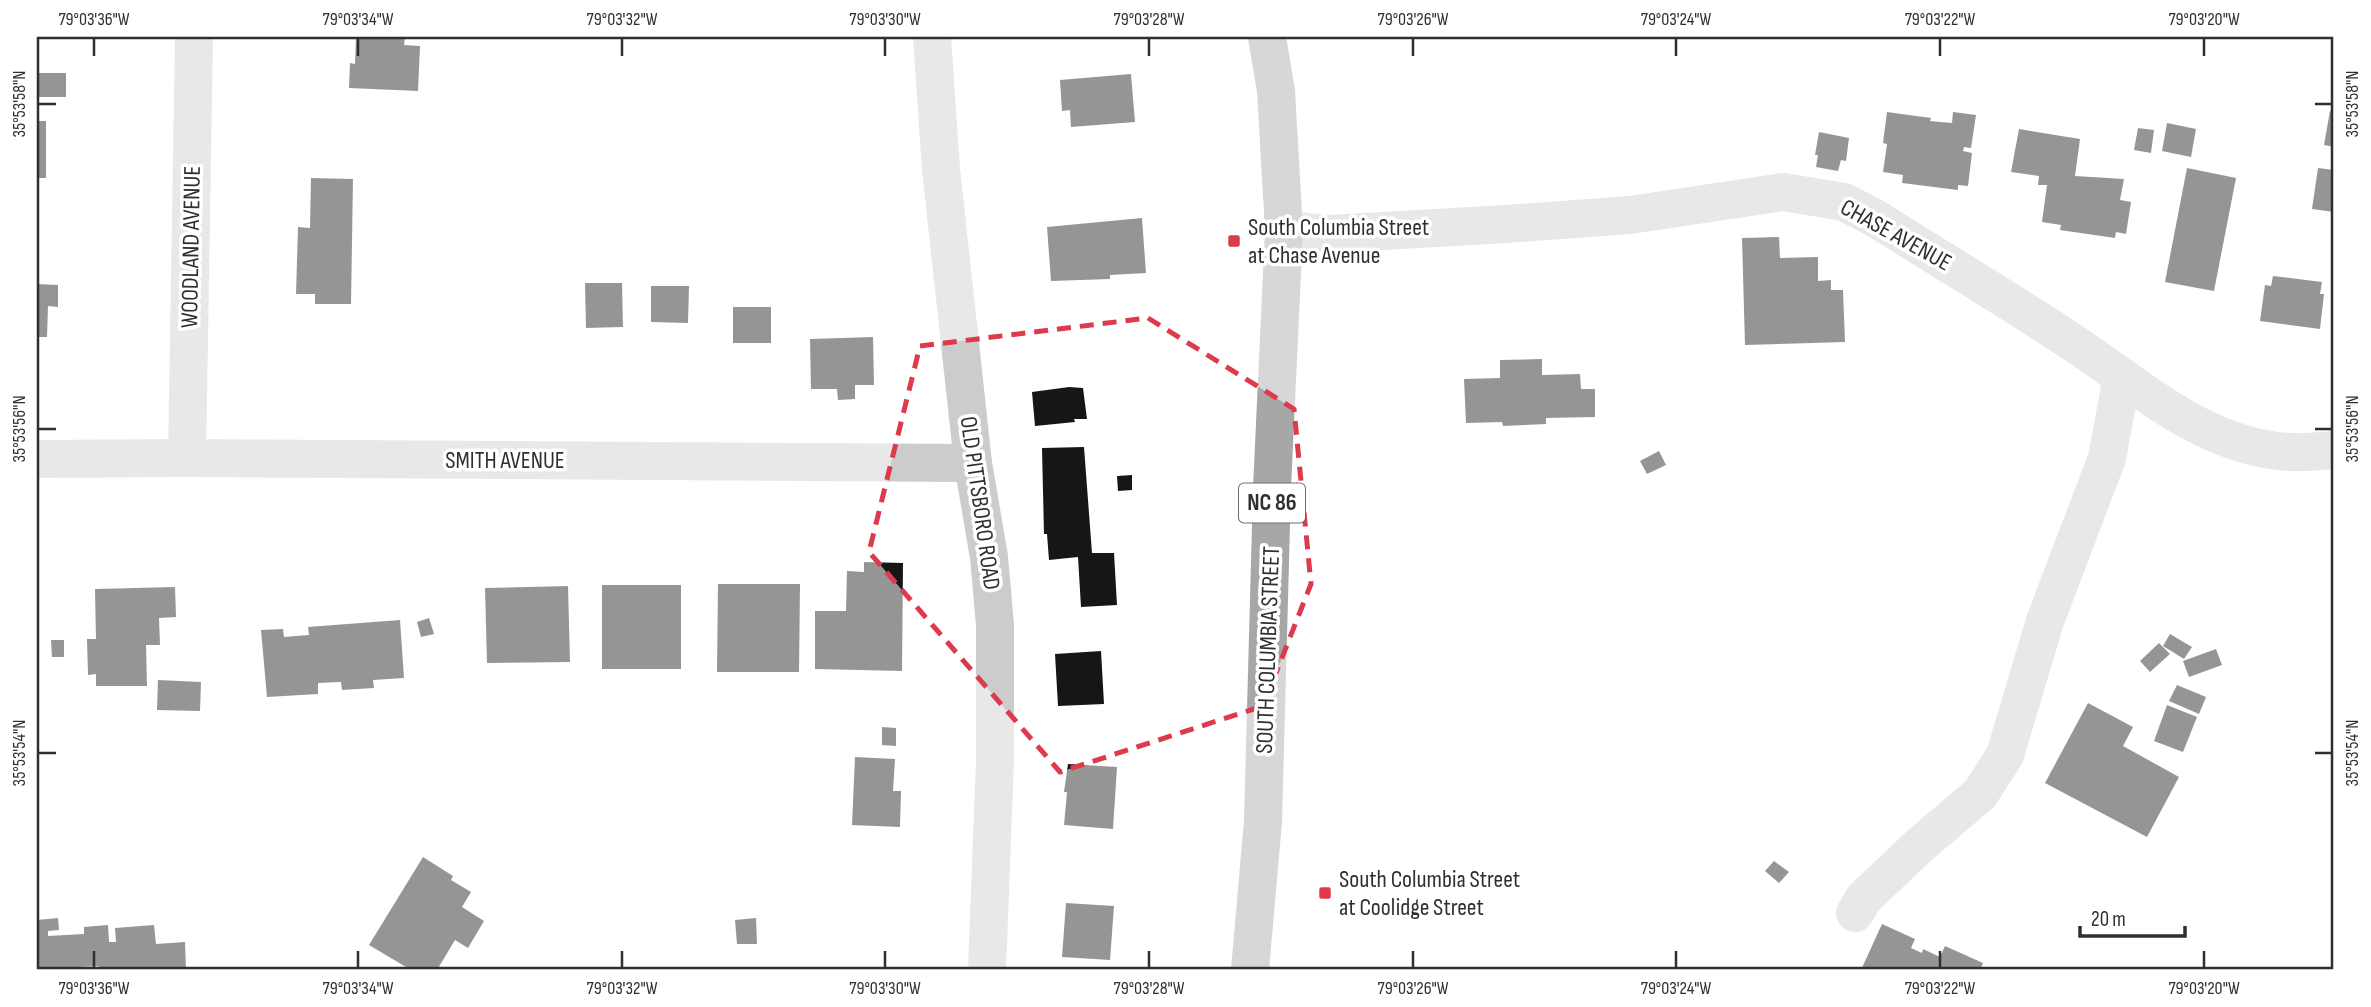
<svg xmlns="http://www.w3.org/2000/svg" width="2371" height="1007" font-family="'Sofia Sans Condensed',sans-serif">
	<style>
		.building { fill: #161616 }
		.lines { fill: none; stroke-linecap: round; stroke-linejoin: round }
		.minor { stroke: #ccc; stroke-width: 38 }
		.major { stroke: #a7a7a7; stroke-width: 38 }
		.marked { fill: none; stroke: #dd3a4b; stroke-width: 5; stroke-dasharray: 14 9; stroke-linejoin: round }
		.ticks { fill: none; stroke: #2f2f2f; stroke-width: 2.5 }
		.poi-dot { fill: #dd3a4b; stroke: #fff; stroke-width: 2.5 }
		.labels { text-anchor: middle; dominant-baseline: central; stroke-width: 7; stroke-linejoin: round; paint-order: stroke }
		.shield { fill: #fff; stroke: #6d6d6d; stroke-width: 2 }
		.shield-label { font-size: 23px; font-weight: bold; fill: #2f2f2f }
		.poi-label { font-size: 24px; fill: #2f2f2f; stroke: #fff; text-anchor: start }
		.street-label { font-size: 24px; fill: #2f2f2f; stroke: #fff }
		.neatline { fill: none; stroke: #2f2f2f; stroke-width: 2.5 }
		.ticks-label { font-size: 18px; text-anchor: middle; fill: #2f2f2f }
	</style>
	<rect width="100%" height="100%" fill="#fff"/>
	<g class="building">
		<polygon points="356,37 405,37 404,45 420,46 418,91 349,88 350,63 355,64"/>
		<rect x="37" y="73" width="29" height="24"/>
		<polygon points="1131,74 1135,122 1071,127 1070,110 1062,111 1060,80"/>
		<polygon points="2330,111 2334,111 2334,147 2324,145"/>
		<polygon points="1887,112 1931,118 1930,121 1952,123 1953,112 1976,115 1971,148 1964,147 1963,151 1972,153 1968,186 1958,185 1958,190 1902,183 1903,175 1883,172 1887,144 1883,143"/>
		<rect x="37" y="121" width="9" height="57"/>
		<polygon points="2167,123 2196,129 2191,157 2162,151"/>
		<polygon points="2138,128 2154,130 2151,153 2134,150"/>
		<polygon points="2019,129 2080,139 2075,176 2124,179 2120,200 2131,202 2126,234 2116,232 2115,238 2060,230 2061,225 2042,222 2047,185 2038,185 2039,176 2011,172"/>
		<polygon points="1819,132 1849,138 1846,161 1841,160 1838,171 1816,167 1818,155 1815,155"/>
		<polygon points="2187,168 2236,178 2214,291 2165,282"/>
		<polygon points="2318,168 2334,170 2334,212 2312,209"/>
		<polygon points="311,178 353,179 351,304 315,304 315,294 296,294 298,227 310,228"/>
		<polygon points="1142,218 1146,273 1110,275 1110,279 1051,281 1047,227"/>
		<polygon points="1779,237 1780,258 1818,257 1818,281 1831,280 1831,290 1843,290 1845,342 1745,345 1742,238"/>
		<polygon points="2273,276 2322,282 2320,294 2324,294 2320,329 2260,321 2265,285 2271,286"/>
		<polygon points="585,283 622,283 623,327 586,328"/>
		<polygon points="37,284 58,285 58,307 48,306 47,337 37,337"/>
		<polygon points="651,286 689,286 688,323 651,322"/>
		<rect x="733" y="307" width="38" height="36"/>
		<polygon points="873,337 874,385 855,385 855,399 838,400 837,389 811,389 810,339"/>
		<polygon points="1542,359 1542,375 1580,374 1581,389 1595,389 1595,417 1546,418 1546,424 1503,426 1502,422 1466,423 1464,379 1500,378 1500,360"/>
		<polygon points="1069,387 1083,388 1087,419 1074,419 1075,422 1035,426 1032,392"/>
		<polygon points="1084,447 1092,553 1114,553 1117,605 1081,607 1078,557 1049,560 1047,534 1044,534 1042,448"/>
		<polygon points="1659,451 1666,465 1647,474 1640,461"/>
		<polygon points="1132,475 1132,490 1118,491 1117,476"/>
		<polygon points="864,562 903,563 902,671 815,669 815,611 846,611 847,571 864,572"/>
		<polygon points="718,584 800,584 799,672 717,672"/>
		<rect x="602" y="585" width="79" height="84"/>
		<polygon points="568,586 570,662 487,663 485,588"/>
		<polygon points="175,587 176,617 159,618 160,645 146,645 147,686 96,686 96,674 88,675 87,639 96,639 95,589"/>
		<polygon points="429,618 434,634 421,637 417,622"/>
		<polygon points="400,620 404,678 373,680 374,688 342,690 341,682 318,683 318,694 267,697 261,630 283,629 284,637 309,635 308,627"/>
		<polygon points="2170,634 2192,647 2184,659 2163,646"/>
		<polygon points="51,640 64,640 64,657 52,657"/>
		<polygon points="2159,643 2170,654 2150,672 2140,661"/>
		<polygon points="2216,649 2222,665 2189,677 2183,661"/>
		<polygon points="1101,651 1104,704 1058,706 1055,654"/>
		<polygon points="158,680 201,682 200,711 157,710"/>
		<polygon points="2177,685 2206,697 2199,714 2169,701"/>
		<polygon points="2088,703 2133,727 2123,746 2179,777 2147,837 2045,783"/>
		<polygon points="2167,705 2197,717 2183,752 2154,741"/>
		<polygon points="882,727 896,728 896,746 882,745"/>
		<polygon points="855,757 895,759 893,791 901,791 900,827 852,825"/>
		<polygon points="1068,764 1117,767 1113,829 1064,825 1067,792 1064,792"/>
		<polygon points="423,857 453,876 451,880 471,892 462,907 484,921 468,948 455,940 437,970 411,970 369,945"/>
		<polygon points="1774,861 1789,872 1779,883 1765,871"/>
		<polygon points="1066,903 1114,906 1110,960 1062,957"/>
		<polygon points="58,918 59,930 48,931 48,936 84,934 84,927 108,925 109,942 116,942 115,928 154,925 156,944 185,942 186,970 99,970 99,966 37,969 37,920"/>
		<polygon points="756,918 757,944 737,944 735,920"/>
		<polygon points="1882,924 1915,939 1911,948 1922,953 1923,949 1940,957 1945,946 1983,963 1980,970 1861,970"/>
	</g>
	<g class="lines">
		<g class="minor">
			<polyline points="932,37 941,169 973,463 989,557 995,625 995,760 987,970"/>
			<path d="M1284,230L1330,234L1506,224L1630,215L1783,192L1844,202L1875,218C1941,260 2009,300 2075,344C2135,384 2191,435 2265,449C2288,454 2311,452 2334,450"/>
			<polyline points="187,458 194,37"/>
			<polyline points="37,459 187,458 973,463"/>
			<polyline points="1855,913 1864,898 1920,845 1980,794 2005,755 2045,621 2107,458 2122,377"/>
		</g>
		<polyline class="major" points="1250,970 1263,821 1272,488 1284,230 1276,91 1267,37"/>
	</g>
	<path d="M0 0H2371V1007H0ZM1148,318L1294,409L1311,584L1263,706L1060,772L869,552L920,346Z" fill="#fff" fill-opacity=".55" fill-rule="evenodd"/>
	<path class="marked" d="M1148,318L1294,409L1311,584L1263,706L1060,772L869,552L920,346Z"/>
	<path class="ticks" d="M94,38V56M358,38V56M622,38V56M885,38V56M1149,38V56M1413,38V56M1676,38V56M1940,38V56M2204,38V56M38,104H56M2315,104H2332M38,429H56M2315,429H2332M38,753H56M2315,753H2332M94,951V968M358,951V968M622,951V968M885,951V968M1149,951V968M1413,951V968M1676,951V968M1940,951V968M2204,951V968"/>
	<g class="poi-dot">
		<rect x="1227" y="234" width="14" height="14" rx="3.5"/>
		<rect x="1318" y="886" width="14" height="14" rx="3.5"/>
	</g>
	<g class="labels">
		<rect class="shield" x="1239" y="483.5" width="66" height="39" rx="5"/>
		<g class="shield-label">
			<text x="1272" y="503">NC 86</text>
		</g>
		<g class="poi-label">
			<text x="1248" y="227">South Columbia Street<tspan x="1248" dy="28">at Chase Avenue</tspan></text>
			<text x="1339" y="879">South Columbia Street<tspan x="1339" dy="28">at Coolidge Street</tspan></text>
		</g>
		<g class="street-label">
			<text transform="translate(1896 235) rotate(29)">CHASE AVENUE</text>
			<text transform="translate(191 247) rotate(-89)">WOODLAND AVENUE</text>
			<text x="505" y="460">SMITH AVENUE</text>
			<text transform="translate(980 503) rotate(82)">OLD PITTSBORO ROAD</text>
			<text transform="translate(1268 650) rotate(-88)">SOUTH COLUMBIA STREET</text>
		</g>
	</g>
	<rect width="2371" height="1007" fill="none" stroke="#ffffff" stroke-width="77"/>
	<path d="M2080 926v10h105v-10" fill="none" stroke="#2f2f2f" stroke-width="3.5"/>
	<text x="2091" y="926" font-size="21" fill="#2f2f2f" stroke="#ffffff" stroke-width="5" paint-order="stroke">20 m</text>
	<rect x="38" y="38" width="2294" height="930" class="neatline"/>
	<g class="ticks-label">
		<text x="94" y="25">79°03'36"W</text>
		<text x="358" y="25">79°03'34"W</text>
		<text x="622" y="25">79°03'32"W</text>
		<text x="885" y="25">79°03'30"W</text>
		<text x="1149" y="25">79°03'28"W</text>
		<text x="1413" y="25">79°03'26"W</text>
		<text x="1676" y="25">79°03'24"W</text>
		<text x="1940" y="25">79°03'22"W</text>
		<text x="2204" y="25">79°03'20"W</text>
		<text transform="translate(19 104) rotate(-90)" y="6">35°53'58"N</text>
		<text transform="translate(2352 104) rotate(-90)" y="6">35°53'58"N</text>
		<text transform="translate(19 429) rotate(-90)" y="6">35°53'56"N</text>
		<text transform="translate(2352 429) rotate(-90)" y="6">35°53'56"N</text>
		<text transform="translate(19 753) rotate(-90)" y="6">35°53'54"N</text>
		<text transform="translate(2352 753) rotate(-90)" y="6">35°53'54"N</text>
		<text x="94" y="994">79°03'36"W</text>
		<text x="358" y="994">79°03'34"W</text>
		<text x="622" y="994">79°03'32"W</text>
		<text x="885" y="994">79°03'30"W</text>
		<text x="1149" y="994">79°03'28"W</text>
		<text x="1413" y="994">79°03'26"W</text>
		<text x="1676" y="994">79°03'24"W</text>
		<text x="1940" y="994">79°03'22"W</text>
		<text x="2204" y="994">79°03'20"W</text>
	</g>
</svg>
